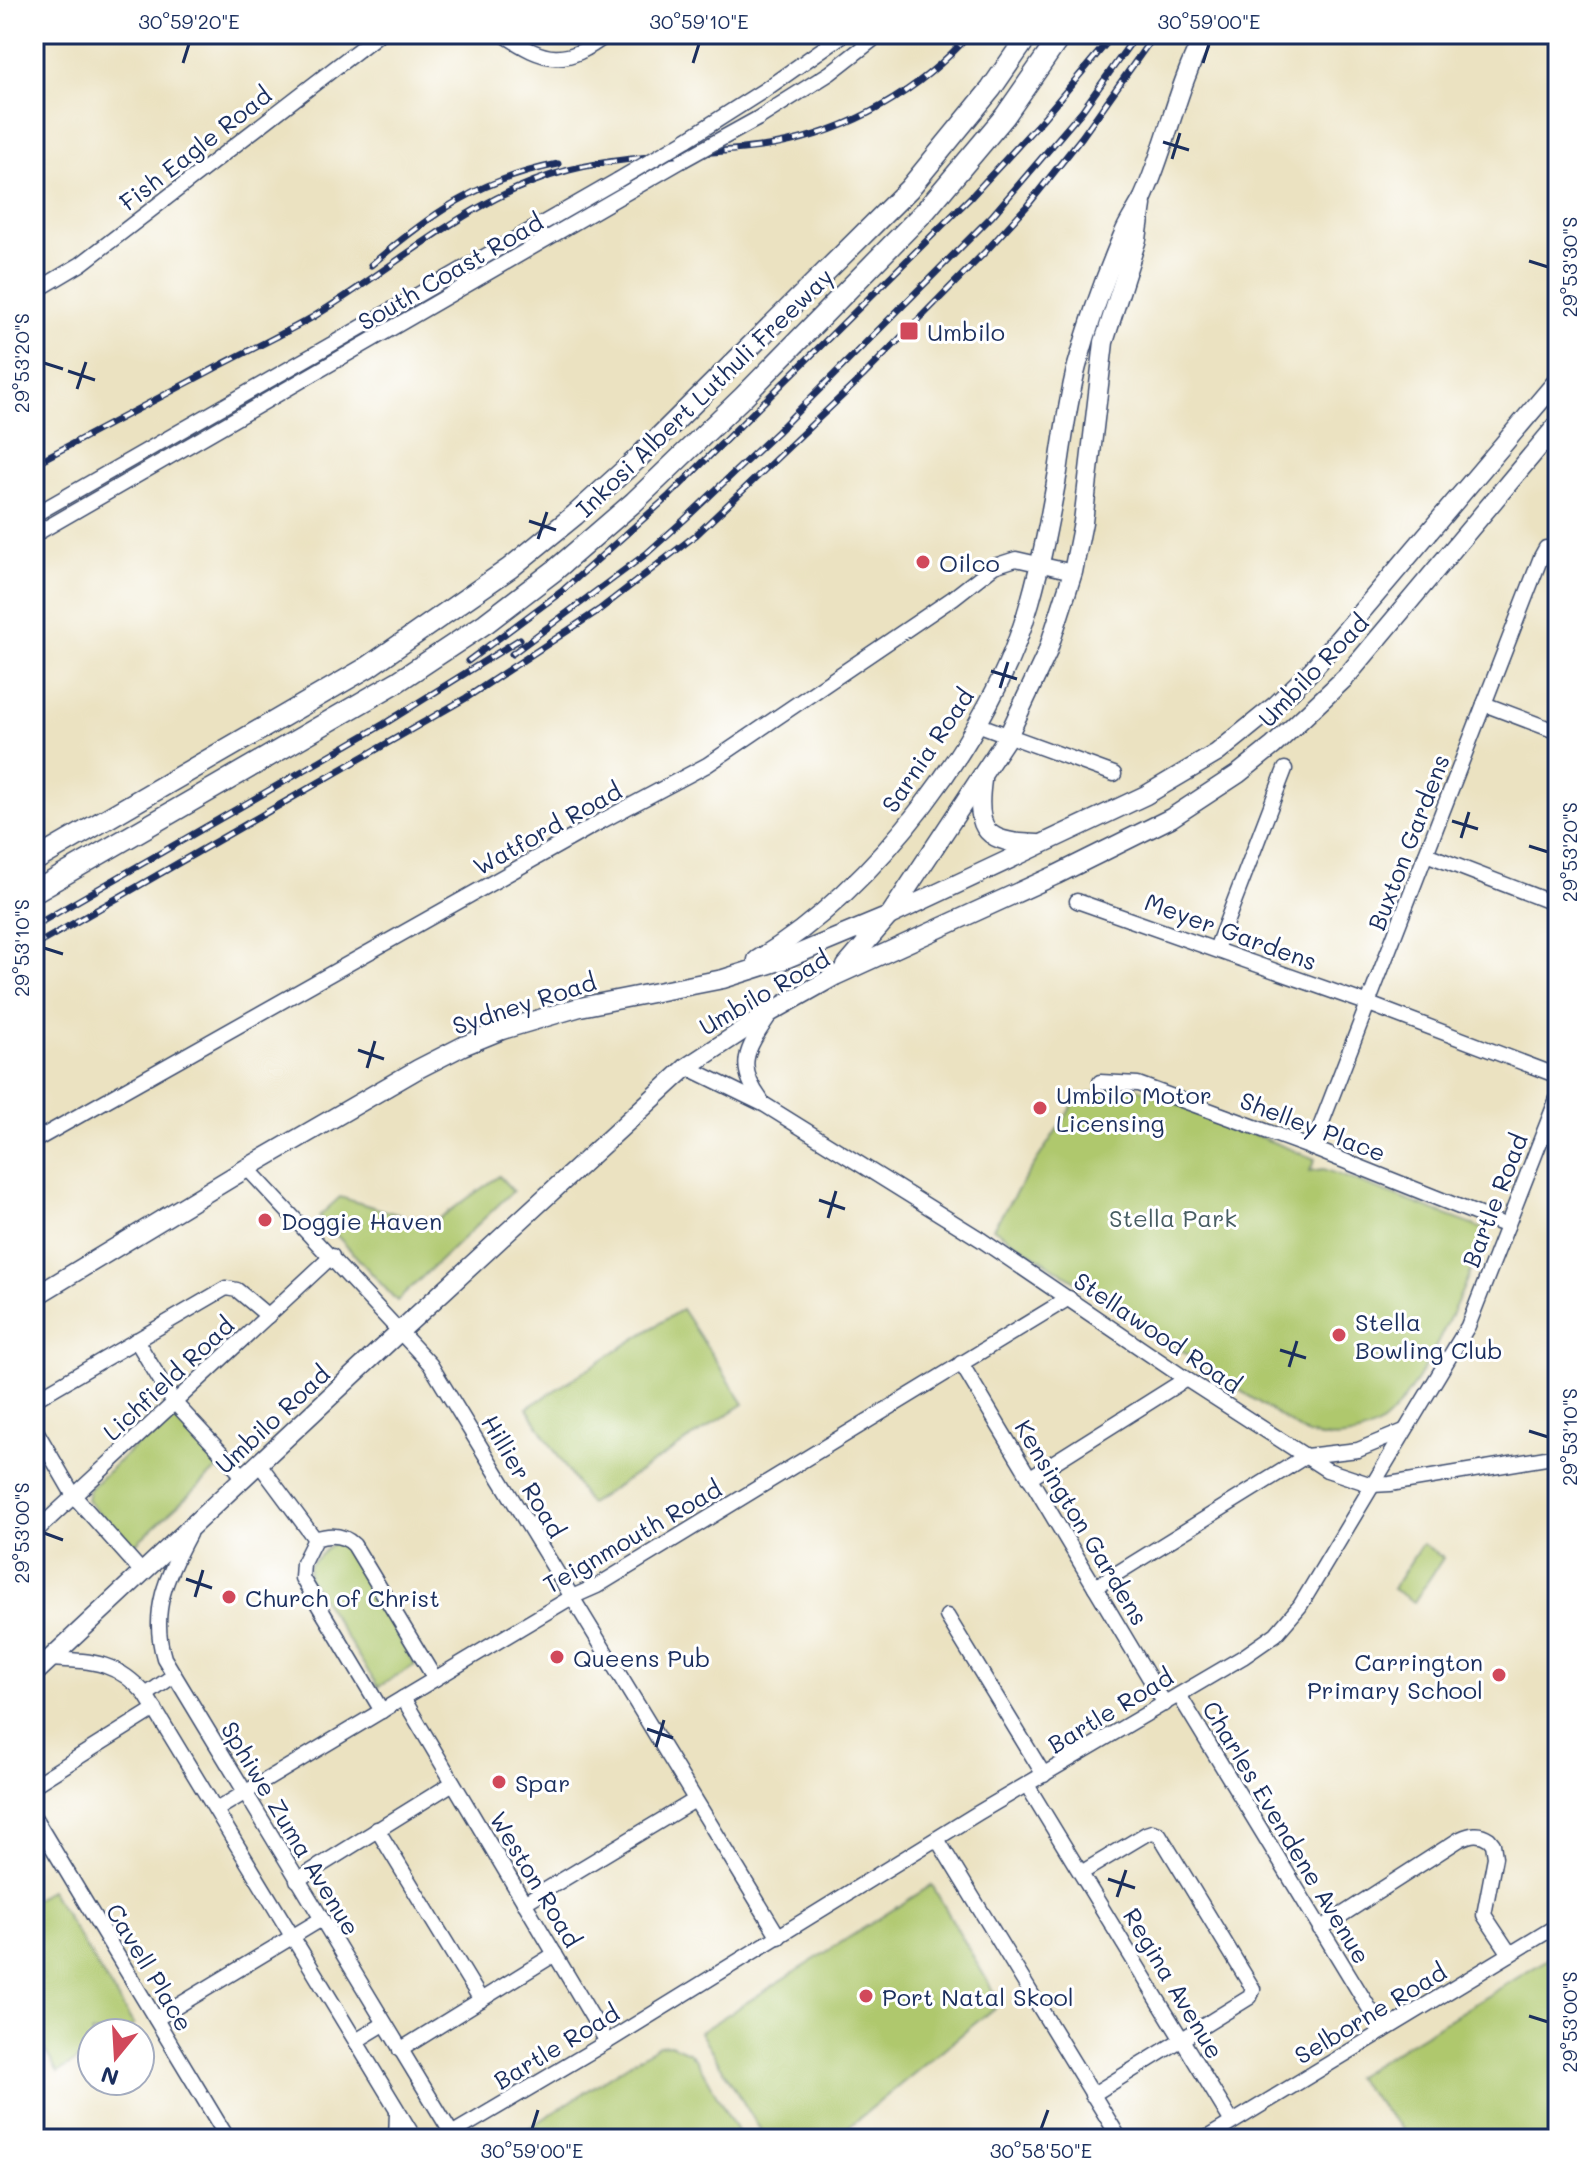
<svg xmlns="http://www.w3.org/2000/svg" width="1592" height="2173" font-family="Mali,sans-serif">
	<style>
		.green { fill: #afc86d; stroke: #657c66; stroke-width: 2 }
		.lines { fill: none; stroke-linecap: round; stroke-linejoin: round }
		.minor-casing { stroke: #3a4a6d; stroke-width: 17 }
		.major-casing { stroke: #3a4a6d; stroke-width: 21 }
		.highway-casing { stroke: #3a4a6d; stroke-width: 23 }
		.minor { stroke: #fff; stroke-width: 14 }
		.major { stroke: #fff; stroke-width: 18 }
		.highway { stroke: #fff; stroke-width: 20 }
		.rail-casing { stroke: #1b2f5e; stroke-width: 7 }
		.rail { stroke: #fff; stroke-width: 4; stroke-dasharray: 12; stroke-linecap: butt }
		.minor-bridge-casing { stroke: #3a4a6d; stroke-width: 17; stroke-linecap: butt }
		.minor-bridge { stroke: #fff; stroke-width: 14 }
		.ticks { fill: none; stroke: #1b2f5e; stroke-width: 3 }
		.poi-dot { fill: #d1495b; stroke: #fff; stroke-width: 3 }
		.labels { text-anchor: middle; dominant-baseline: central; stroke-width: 6; stroke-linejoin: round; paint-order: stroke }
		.street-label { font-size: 24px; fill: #1b2f5e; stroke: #fff }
		.poi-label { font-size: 24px; fill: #1b2f5e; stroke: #fff; text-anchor: start }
		.park-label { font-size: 24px; fill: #475d62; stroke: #fff }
		.neatline { fill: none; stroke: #1b2f5e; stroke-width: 3 }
		.ticks-label { font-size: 20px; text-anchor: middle; fill: #1b2f5e }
	</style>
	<rect width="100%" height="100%" fill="#fff"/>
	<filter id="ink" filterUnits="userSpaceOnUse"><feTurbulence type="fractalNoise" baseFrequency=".0125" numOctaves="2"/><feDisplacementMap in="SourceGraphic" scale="16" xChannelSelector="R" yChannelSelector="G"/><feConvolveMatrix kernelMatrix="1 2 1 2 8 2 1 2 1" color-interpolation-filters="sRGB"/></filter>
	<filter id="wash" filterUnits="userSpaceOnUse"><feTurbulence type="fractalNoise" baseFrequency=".006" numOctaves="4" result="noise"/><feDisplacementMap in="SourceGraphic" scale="32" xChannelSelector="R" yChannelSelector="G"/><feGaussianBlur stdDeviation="1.8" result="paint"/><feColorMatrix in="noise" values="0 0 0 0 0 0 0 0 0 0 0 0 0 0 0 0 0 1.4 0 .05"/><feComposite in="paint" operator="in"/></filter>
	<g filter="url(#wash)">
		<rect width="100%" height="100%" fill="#ebe2c1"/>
		<g class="green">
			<path d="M1115,1086L1135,1087L1315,1159L1310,1171L1324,1169L1486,1230C1470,1276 1417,1404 1376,1427C1354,1439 1328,1441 1305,1433L1229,1383L1223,1377L993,1228L1078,1097Z"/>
			<polygon points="499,1176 513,1191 397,1301 319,1216 340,1197 413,1219 424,1218 430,1225"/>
			<polygon points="682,1309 744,1404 589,1504 527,1408"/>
			<polygon points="175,1409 224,1463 131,1548 87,1500 89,1489"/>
			<polygon points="334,1542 344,1545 415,1665 378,1687 308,1577 309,1565"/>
			<polygon points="1422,1544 1443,1558 1414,1602 1393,1589"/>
			<polygon points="932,1885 1000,2003 834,2139 766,2139 700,2032"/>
			<polygon points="50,1890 134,2025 121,2033 92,2033 92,2051 58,2072 34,2033 34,1900"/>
			<polygon points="1558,1953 1558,2139 1411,2139 1354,2077"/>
			<polygon points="670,2044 689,2052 697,2061 737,2131 738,2139 512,2139 659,2045"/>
		</g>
	</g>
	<g filter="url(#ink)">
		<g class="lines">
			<g class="minor-casing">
				<g id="minor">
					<path d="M503,34C546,63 565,67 608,34"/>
					<polyline points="757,119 830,73 880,34"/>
					<polyline points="686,140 763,91 844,34"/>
					<polyline points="34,292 81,264 379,34"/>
					<polyline points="34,515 618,180"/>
					<polyline points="34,535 683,160"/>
					<polyline points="1484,704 1558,732"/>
					<polyline points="977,724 1114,774"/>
					<polyline points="1426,854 1558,905"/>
					<polyline points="1077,901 1369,1004 1558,1076"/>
					<polyline points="1216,949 1285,769"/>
					<polyline points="687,1067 765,1105 980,1239 1186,1379 1327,1470 1372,1485 1390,1484 1558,1456"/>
					<polyline points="1100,1082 1138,1084 1312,1148 1507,1226"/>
					<path d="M761,1100C735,1065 747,1049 769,1016"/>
					<polyline points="34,1141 598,823 707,765 953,598 994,566 1016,559 1073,572"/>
					<polyline points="1312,1148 1541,557 1546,548 1558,548"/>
					<polyline points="247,1168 430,1364 779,1937"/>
					<polyline points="136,1340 173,1401 245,1478"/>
					<polyline points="961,1363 1165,1704"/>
					<polyline points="34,1400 226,1288 237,1290 268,1316"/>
					<polyline points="34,1427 74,1496 142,1572"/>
					<polyline points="260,1465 315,1539"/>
					<polyline points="1029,1478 1186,1379"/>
					<polyline points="34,1533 332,1256"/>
					<path d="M189,1534C167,1575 150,1611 164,1658L455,2139"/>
					<polyline points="1095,1587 1306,1456 1358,1450 1404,1431"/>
					<polyline points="947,1616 1044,1775"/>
					<path d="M34,1658C81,1662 112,1655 146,1695L415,2139"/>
					<polyline points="146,1695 173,1676"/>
					<polyline points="1179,1695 1383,2031"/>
					<polyline points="403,1698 607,2042"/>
					<path d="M382,1711L302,1578L303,1563L315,1539C329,1534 343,1534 354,1545L435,1679"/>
					<polyline points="34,1785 155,1709"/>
					<polyline points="1027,1785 1232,2122"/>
					<polyline points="216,1810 572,1597 597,1586 1069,1298"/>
					<polyline points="34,1817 228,2139"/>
					<polyline points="377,1829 481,2000"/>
					<polyline points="937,1839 1120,2139"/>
					<polyline points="1081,1873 1146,1834 1152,1832 1159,1834 1253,1989 1250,1997 1092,2095"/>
					<polyline points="297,1880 453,1783"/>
					<polyline points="524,1903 695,1800"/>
					<path d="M1320,1929L1460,1839C1471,1834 1479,1832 1489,1839L1493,1844L1495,1857L1484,1915L1510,1954"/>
					<polyline points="156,2019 320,1920"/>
					<polyline points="356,2041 384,2024"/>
					<polyline points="400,2050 555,1954"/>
					<polyline points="396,2139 397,2112"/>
					<polyline points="443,2139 607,2042 978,1813 1243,1657 1276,1634 1300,1606 1468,1326 1558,1096"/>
					<polyline points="1205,2139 1558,1925"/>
				</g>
			</g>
			<g class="major-casing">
				<g id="major">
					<path d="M982,780C975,832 986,843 1038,844"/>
					<path d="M757,960C875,890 993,734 1030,602C1042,560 1050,516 1058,472C1063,437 1068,400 1077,366C1089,322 1105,277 1123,235C1128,222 1137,210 1143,198C1167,145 1177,86 1205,34"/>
					<polyline points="846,966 889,916 1008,736 1047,653 1073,572 1083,522 1104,342 1137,239 1142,205"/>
					<polyline points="34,1297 247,1168 418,1069 463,1046 502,1030 580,1007 723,979 783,960 889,916 1146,795 1217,753 1275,706 1312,670 1558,380"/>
					<polyline points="34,1674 400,1331 687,1067 771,1012 835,976 1056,875 1171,818 1238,774 1273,746 1346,677 1558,424"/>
				</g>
			</g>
			<g class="highway-casing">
				<g id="highway">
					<polyline points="34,861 368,667 510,568 575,515 636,460 909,189 991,89 1029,34"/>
					<polyline points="34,892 397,682 486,623 554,571 634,502 743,397 926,210 1005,116 1062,34"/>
				</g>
			</g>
			<use href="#minor" class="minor"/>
			<use href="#major" class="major"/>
			<use href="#highway" class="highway"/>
			<g class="rail-casing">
				<g id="rail">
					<path d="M371,265C434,212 476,181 558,164"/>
					<path d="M34,464C96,431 159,398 221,365C252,349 283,334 313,317C398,266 470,196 569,170C636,153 706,156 774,145C850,131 919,92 970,34"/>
					<polyline points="512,654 646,554 684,520 777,432 992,216 1082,111 1137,34"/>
					<polyline points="468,661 561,592 669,496 972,196 1041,121 1114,34"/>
					<polyline points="34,926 384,724 520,639"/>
					<polyline points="34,946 466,698 599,610 696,535 863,376 986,251 1027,206 1082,137 1155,34"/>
				</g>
			</g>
			<use href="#rail" class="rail"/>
			<g class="minor-bridge-casing">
				<g id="minor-bridge">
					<polyline points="683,160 757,119"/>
					<polyline points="618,180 686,140"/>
				</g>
			</g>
			<use href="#minor-bridge" class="minor-bridge"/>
		</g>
	</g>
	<path class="ticks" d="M183,63L189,44M693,63L699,44M1203,63L1209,44M1163,142L1189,150M1172,159L1180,133M1529,261L1548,267M44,363L63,369M68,371L95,380M77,389L86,362M529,521L556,530M538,539L547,512M991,671L1017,679M1000,688L1008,662M1452,821L1478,829M1461,838L1469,812M1529,846L1548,852M44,948L63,954M358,1050L384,1059M367,1068L375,1041M819,1200L845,1209M828,1218L836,1191M1280,1350L1306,1358M1289,1367L1297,1341M1529,1431L1548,1437M44,1533L63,1540M186,1579L212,1588M195,1597L203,1570M647,1729L673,1738M656,1747L664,1720M1108,1879L1135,1888M1117,1897L1126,1870M1529,2016L1548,2022M532,2129L538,2110M1041,2129L1048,2110"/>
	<g class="poi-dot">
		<rect x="899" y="321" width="20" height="20" rx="4"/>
		<circle cx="923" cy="562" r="8"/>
		<circle cx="1040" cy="1108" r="8"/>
		<circle cx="265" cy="1220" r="8"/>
		<circle cx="1339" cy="1335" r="8"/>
		<circle cx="229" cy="1597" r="8"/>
		<circle cx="557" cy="1657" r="8"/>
		<circle cx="1499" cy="1675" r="8"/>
		<circle cx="499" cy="1782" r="8"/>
		<circle cx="866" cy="1996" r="8"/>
	</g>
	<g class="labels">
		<g class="street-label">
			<text transform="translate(195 148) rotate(-38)">Fish Eagle Road</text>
			<text transform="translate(450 271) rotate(-30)">South Coast Road</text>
			<text transform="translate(704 392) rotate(-44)">Inkosi Albert Luthuli Freeway</text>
			<text transform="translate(1313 670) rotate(-46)">Umbilo Road</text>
			<text transform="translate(927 750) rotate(-56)">Sarnia Road</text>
			<text transform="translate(547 828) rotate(-29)">Watford Road</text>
			<text transform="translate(1408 842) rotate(-69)">Buxton Gardens</text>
			<text transform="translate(1231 931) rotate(20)">Meyer Gardens</text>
			<text transform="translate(764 992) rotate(-30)">Umbilo Road</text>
			<text transform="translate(524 1003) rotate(-18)">Sydney Road</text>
			<text transform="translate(1313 1126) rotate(21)">Shelley Place</text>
			<text transform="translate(1494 1200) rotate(-69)">Bartle Road</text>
			<text transform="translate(1158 1332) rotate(34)">Stellawood Road</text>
			<text transform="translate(168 1378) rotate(-43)">Lichfield Road</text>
			<text transform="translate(272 1419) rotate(-43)">Umbilo Road</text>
			<text transform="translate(524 1476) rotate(59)">Hillier Road</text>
			<text transform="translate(1082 1522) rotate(59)">Kensington Gardens</text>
			<text transform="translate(632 1536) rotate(-30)">Teignmouth Road</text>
			<text transform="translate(1110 1710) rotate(-31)">Bartle Road</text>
			<text transform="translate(291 1828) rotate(59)">Sphiwe Zuma Avenue</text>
			<text transform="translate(1287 1832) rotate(59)">Charles Evendene Avenue</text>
			<text transform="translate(536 1879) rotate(59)">Weston Road</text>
			<text transform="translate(150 1967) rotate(59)">Cavell Place</text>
			<text transform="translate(1174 1983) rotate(59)">Regina Avenue</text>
			<text transform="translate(1370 2013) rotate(-31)">Selborne Road</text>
			<text transform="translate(556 2046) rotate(-31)">Bartle Road</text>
		</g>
		<g class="poi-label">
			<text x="927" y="331">Umbilo</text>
			<text x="939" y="562">Oilco</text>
			<text x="1056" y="1094">Umbilo Motor<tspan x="1056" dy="28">Licensing</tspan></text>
			<text x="281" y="1220">Doggie Haven</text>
			<text x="1355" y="1321">Stella<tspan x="1355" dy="28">Bowling Club</tspan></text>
			<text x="245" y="1597">Church of Christ</text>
			<text x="573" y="1657">Queens Pub</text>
			<text x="1483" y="1661" text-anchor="end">Carrington<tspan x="1483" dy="28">Primary School</tspan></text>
			<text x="515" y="1782">Spar</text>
			<text x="882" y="1996">Port Natal Skool</text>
		</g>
		<g class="park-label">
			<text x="1173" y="1217">Stella Park</text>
		</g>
	</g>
	<rect width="1592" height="2173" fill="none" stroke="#fff" stroke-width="88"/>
	<g transform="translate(116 2057) rotate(198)"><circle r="38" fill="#ffffff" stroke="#a4acbf" stroke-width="2"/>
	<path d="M0-6L14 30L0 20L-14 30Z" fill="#d1495b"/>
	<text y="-12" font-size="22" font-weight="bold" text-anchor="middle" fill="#1b2f5e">N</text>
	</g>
	<rect x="44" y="44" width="1504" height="2085" class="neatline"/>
	<g class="ticks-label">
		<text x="189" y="29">30°59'20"E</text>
		<text x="699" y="29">30°59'10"E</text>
		<text x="1209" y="29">30°59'00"E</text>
		<text transform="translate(1570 267) rotate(-90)" y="7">29°53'30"S</text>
		<text transform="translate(22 363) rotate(-90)" y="7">29°53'20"S</text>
		<text transform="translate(1570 852) rotate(-90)" y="7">29°53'20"S</text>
		<text transform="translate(22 948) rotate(-90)" y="7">29°53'10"S</text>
		<text transform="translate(1570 1437) rotate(-90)" y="7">29°53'10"S</text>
		<text transform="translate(22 1533) rotate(-90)" y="7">29°53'00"S</text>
		<text transform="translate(1570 2022) rotate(-90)" y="7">29°53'00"S</text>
		<text x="532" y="2158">30°59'00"E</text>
		<text x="1041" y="2158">30°58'50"E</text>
	</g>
</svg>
